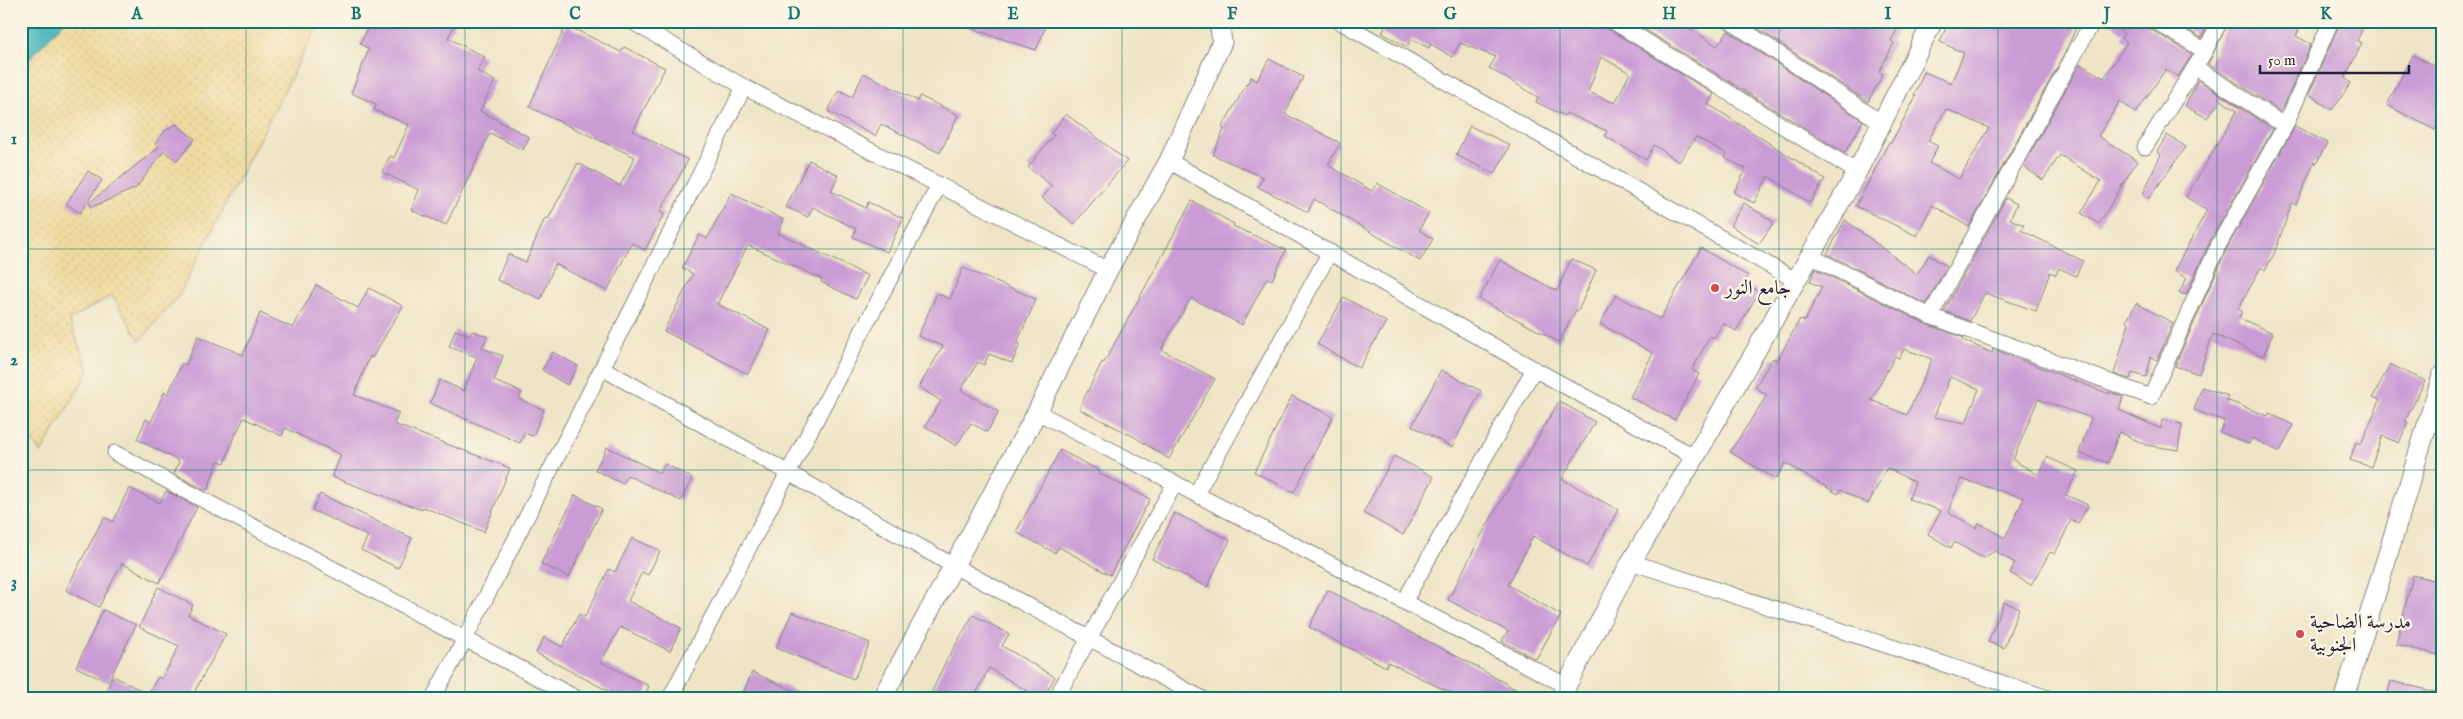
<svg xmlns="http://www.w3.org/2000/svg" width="2463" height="719" font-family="'IM FELL English',Amiri,serif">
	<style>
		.sand { fill: url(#sand-dots); stroke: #887e6c }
		.water { fill: #45b5bd; stroke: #346c7c }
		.building { fill: #ca9cd6; fill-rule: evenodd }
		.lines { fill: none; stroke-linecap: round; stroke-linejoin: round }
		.minor-casing { stroke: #888480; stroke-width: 17 }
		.tertiary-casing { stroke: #888480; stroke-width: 21 }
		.minor { stroke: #fff; stroke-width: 15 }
		.tertiary { stroke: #fff; stroke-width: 19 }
		.grid { fill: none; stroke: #0f766e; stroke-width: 1; stroke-opacity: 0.55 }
		.poi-dot { fill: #d1495b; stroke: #fcf5e5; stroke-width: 2 }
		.labels { text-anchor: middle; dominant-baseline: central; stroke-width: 5; stroke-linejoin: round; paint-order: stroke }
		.poi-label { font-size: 20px; fill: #22223b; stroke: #fcf5e5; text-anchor: start }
		.neatline { fill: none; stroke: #0f766e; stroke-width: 2 }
		.grid-label { font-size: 16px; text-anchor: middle; font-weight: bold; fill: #0f766e }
	</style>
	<defs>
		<pattern id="sand-dots" width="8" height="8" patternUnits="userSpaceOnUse" patternTransform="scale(1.25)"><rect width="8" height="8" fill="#eeda9e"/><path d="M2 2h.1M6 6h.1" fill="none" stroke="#ccbb89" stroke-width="1.8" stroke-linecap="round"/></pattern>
	</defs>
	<rect width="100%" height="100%" fill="#fcf5e5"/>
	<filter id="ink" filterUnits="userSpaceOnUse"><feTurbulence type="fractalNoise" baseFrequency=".02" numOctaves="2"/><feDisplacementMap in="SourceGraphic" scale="10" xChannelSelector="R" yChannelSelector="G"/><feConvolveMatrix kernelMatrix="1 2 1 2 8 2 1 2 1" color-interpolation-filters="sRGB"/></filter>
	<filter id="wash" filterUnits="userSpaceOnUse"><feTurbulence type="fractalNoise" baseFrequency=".0096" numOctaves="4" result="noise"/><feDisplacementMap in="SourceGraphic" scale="20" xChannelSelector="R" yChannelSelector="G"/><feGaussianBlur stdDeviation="1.12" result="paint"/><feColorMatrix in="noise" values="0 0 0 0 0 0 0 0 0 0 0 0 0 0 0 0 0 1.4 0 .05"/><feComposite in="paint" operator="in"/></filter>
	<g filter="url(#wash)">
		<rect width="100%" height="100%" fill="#eee5c6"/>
		<polygon class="sand" points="65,21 320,21 179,295 140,341 112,295 69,320 89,371 41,453 21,426 21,68"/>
		<polygon class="water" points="21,21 65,21 21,68"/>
		<g id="blocks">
			<g class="building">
				<polygon points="371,21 456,21 448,38 485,57 477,71 495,81 480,111 529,137 523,150 490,133 446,225 411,210 419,190 382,172 390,156 394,158 409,125 374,110 376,104 351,93 369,49 360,44"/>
				<polygon points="958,21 1048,21 1036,50 958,24"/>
				<path d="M1388,21H1604L1608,29L1714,94L1708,104L1825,179L1810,203L1768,176L1754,203L1734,193L1746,169L1725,158L1727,154L1696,137L1679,162L1654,145L1646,160L1605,136L1607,131L1566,113L1565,116L1536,102L1538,97L1489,68L1496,57L1460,43L1452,57L1431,44L1429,48L1411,39L1407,47L1382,33ZM1601,57L1630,73L1615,103L1588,92Z"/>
				<polygon points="1631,21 1678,21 1717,46 1728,31 1863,121 1845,153"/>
				<polygon points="1747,21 1902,21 1891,41 1894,43 1879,72 1883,74 1868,102"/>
				<path d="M1949,21H2079L2064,55L1969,227L1932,205L1917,236L1856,206L1889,142L1891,143L1916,96L1914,95L1924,72L1951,83L1964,53L1940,42ZM1946,109L1989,128L1959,179L1929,163L1938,146L1928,141Z"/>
				<polygon points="2107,21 2146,21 2150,29 2192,54 2178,77 2166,69 2136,113 2120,101 2098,136 2137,161 2099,224 2081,213 2101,181 2060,155 2043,180 2023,166 2080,64 2104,78 2127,42 2121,38 2124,34"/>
				<polygon points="2174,21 2209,21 2201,38"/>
				<polygon points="2229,21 2303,21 2296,36 2311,44 2281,112 2208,64"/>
				<polygon points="2341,21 2366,21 2357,41 2362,43 2345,78 2351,83 2332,110 2309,94"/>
				<polygon points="566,25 621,52 624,47 665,68 633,131 688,160 660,212 664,214 645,250 632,243 607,291 555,264 541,299 497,280 508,254 526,262 545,218 548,219 578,163 620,186 635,157 529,107"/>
				<polygon points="2413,55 2442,70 2442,118 2435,130 2387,105"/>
				<polygon points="1269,59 1303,77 1285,114 1340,143 1328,165 1372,191 1377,183 1429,213 1419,230 1433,239 1420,261 1314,199 1308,212 1258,187 1263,177 1213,155 1224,129 1222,127 1251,77 1257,81"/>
				<polygon points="864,73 918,101 920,96 958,115 940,153 881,124 875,136 828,111 839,90 852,97"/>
				<polygon points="2198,80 2273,129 2210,241 2186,295 2179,293 2187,278 2174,271 2207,210 2186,197 2237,111 2221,100 2207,118 2185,106"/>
				<polygon points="1066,114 1127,161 1074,224 1042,198 1052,186 1028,167 1054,135 1051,133"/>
				<polygon points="176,124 195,139 177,161 164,151 136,188 92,207 89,203 159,147 155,144 165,131"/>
				<polygon points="1470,126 1510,145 1495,174 1456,155"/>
				<polygon points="2295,126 2327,143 2316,164 2314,162 2296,205 2292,203 2274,254 2265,270 2261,267 2238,309 2242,311 2239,318 2273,333 2263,356 2213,334 2199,374 2175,366 2226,250"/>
				<polygon points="2167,135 2186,147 2149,198 2143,194 2161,154 2157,152"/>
				<polygon points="809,160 838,175 831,191 866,208 868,202 903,218 887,252 853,237 856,229 813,207 808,217 786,207"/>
				<polygon points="88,171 102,180 80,213 66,204"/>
				<polygon points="731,193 784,220 778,233 868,276 856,299 821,282 822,279 748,245 717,304 770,330 748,374 664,331 693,274 682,268 699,235 707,239"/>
				<polygon points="2006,198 2017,204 2010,219 2024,225 2021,230 2083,261 2076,276 2059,268 2056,275 2050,272 2036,311 1985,293 1970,321 1944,311"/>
				<polygon points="1192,201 1234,224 1233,226 1286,250 1272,280 1267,278 1242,325 1191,298 1163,346 1162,350 1215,379 1169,459 1133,436 1079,409 1102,362 1104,363"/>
				<polygon points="1744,203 1774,222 1759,244 1730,225"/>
				<polygon points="1845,220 1917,274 1929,255 1947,266 1926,304 1827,254"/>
				<polygon points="1701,248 1748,276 1743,283 1759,292 1736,331 1723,323 1714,338 1710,336 1692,370 1699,374 1675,420 1630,397 1653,353 1600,324 1616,295 1660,319"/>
				<polygon points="1571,259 1596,270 1578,311 1576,310 1559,342 1479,299 1500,260 1557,291"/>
				<polygon points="963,268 1036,299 1017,343 1020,344 1012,363 989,354 984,365 978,362 961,390 999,412 987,432 971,423 956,446 925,426 941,401 919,387 943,346 918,336 937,293 950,299"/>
				<path d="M1815,269L1926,324L1964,338L1963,340L1992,353L1993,349L2109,394V392L2123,397L2119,410L2161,429L2162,420L2182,424L2178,450L2146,445L2119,432L2108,463L2079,453L2091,418L2038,399L2013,460L2039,475L2047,457L2078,471L2066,495L2088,505L2078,524L2071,520L2055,554L2050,552L2031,585L2010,573L2015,563L1995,551L1983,558L1954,542L1951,548L1928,534L1941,511L1909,499L1915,482L1887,468L1868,504L1840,490L1838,494L1785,463L1776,479L1730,452L1767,395L1755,387L1773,358L1777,361L1800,319L1805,321L1822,287L1810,282ZM1904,349L1932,359L1907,415L1871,400L1895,356L1899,358ZM1950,377L1979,389L1966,423L1934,417ZM1961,479L2024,498L2005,538L1979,523L1976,528L1948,512Z"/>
				<polygon points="316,285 358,308 369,288 403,306 372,358 370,356 354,395 399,413 394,424 510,468 484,532 423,507 422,510 332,477 341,455 285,428 282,436 244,418 232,441 225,463 218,461 208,489 205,490 174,474 179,461 137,439 146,419 151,422 164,392 168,394 182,363 186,365 198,336 243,355 260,313 293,328"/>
				<polygon points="1344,297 1386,322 1359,368 1317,344"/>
				<polygon points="2136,303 2173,323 2157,360 2151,357 2146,377 2132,373 2130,379 2114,374 2129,323 2126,322"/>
				<polygon points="455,330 470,335 472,331 487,336 482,348 503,356 494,381 522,392 519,399 544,410 533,436 524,433 520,443 430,403 440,380 464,391 477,357 449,347"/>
				<polygon points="553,352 578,366 567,385 542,370"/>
				<polygon points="2390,364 2425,381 2405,421 2408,422 2399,443 2382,436 2371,467 2350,460 2356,442 2361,444 2380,400 2373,397"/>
				<polygon points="1441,370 1481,391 1452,447 1412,426"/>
				<polygon points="2202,387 2228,396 2226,400 2268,416 2269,413 2293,425 2280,452 2252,438 2249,444 2220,432 2225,421 2194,410"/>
				<polygon points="1292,396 1333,417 1294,492 1254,472"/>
				<polygon points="1559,401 1595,422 1562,479 1618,510 1587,566 1533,536 1508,585 1561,615 1536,659 1502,641 1508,631 1448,600 1482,534"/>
				<polygon points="607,447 660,473 665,464 692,478 681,501 627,475 623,484 595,470"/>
				<polygon points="1060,450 1100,471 1098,473 1150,499 1110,575 1059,547 1055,553 1016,532"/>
				<polygon points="1394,456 1434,477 1403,535 1363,513"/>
				<polygon points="129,488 160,503 166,491 197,507 159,583 122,563 99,607 66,590 104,517 113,522"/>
				<polygon points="320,494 412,538 398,568 361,550 368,536 312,510"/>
				<polygon points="575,495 602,509 569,577 541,564"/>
				<polygon points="1175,513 1230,540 1207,587 1152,559"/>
				<polygon points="632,538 660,551 648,575 642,572 628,601 681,628 670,651 620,627 601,662 649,686 644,698 609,698 612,693 536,653 544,637 562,647 579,614 585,617 609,569 615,572"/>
				<polygon points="2413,575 2442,582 2442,656 2396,644"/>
				<polygon points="158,587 193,605 188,615 226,634 191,698 114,698 105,693 113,676 148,694 158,677 162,679 179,646 139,627"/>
				<polygon points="1328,590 1468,662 1531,698 1461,698 1388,662 1386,667 1309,627"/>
				<polygon points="2004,602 2019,608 2004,648 1988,642"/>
				<polygon points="103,610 136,625 108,682 76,667"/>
				<polygon points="792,612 870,643 854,679 776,648"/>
				<polygon points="973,615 1009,634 1002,646 1055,677 1043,698 1039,698 989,668 974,698 929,698 945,663"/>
				<polygon points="752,672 811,698 741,698"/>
				<polygon points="2391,681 2436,692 2436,698 2387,698"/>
			</g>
		</g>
	</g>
	<g filter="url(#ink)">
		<use href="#blocks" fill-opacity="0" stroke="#888480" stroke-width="1"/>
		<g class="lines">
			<g class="minor-casing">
				<g id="minor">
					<polyline points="631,21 744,87 1108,270"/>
					<polyline points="1339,21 1797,281"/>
					<polyline points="1613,21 1857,172"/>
					<polyline points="1730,21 1882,123"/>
					<polyline points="2155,21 2205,51"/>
					<polyline points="2195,67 2285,126"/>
					<polyline points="2145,147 2205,51 2220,21"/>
					<polyline points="1169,161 1534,369 1695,457"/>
					<polyline points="1810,256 1930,316 2151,397 2218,246 2285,126 2331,21"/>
					<polyline points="1930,316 2093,21"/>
					<polyline points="602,368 954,566 1201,698"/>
					<polyline points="1037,412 1567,686"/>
					<polyline points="115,453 576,698"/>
					<polyline points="1196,494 1330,252"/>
					<polyline points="1631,562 2048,698"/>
					<polyline points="1404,602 1534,369"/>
					<polyline points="433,698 465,639 744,87"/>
					<polyline points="670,698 939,185"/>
					<polyline points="1056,698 1175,483"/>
				</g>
			</g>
			<g class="tertiary-casing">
				<g id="tertiary">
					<polyline points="882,698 1037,412 1108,270 1169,161 1222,42 1219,21"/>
					<polyline points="1560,698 1631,562 1695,457 1810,256 1857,172 1933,21"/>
					<polyline points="2344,698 2442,376"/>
				</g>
			</g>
			<use href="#minor" class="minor"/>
			<use href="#tertiary" class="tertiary"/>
		</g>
	</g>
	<path class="grid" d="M246,21V698M465,21V698M684,21V698M903,21V698M1122,21V698M1341,21V698M1560,21V698M1779,21V698M1998,21V698M2217,21V698M21,249H2442M21,470H2442"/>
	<g class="poi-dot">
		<circle cx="1715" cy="288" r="5"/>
		<circle cx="2300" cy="634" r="5"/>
	</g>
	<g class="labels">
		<g class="poi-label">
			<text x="1725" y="288">جامع النور</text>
			<text x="2310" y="622">مدرسة الضاحية<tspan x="2310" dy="23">الجنوبية</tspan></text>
		</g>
	</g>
	<rect width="2463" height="719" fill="none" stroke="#fcf5e5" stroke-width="55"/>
	<path d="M2260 65v8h149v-8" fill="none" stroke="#22223b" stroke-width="2.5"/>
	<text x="2268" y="65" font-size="15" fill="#22223b" stroke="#fcf5e5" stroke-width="4" paint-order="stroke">50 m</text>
	<rect x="28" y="28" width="2408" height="664" class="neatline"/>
	<g class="grid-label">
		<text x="137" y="19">A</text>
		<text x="356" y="19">B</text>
		<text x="575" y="19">C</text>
		<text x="794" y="19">D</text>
		<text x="1013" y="19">E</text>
		<text x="1232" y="19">F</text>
		<text x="1450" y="19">G</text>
		<text x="1669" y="19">H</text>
		<text x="1888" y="19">I</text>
		<text x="2107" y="19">J</text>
		<text x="2326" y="19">K</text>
		<text x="14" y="144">1</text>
		<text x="14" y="365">2</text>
		<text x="14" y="587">3</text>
	</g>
</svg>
